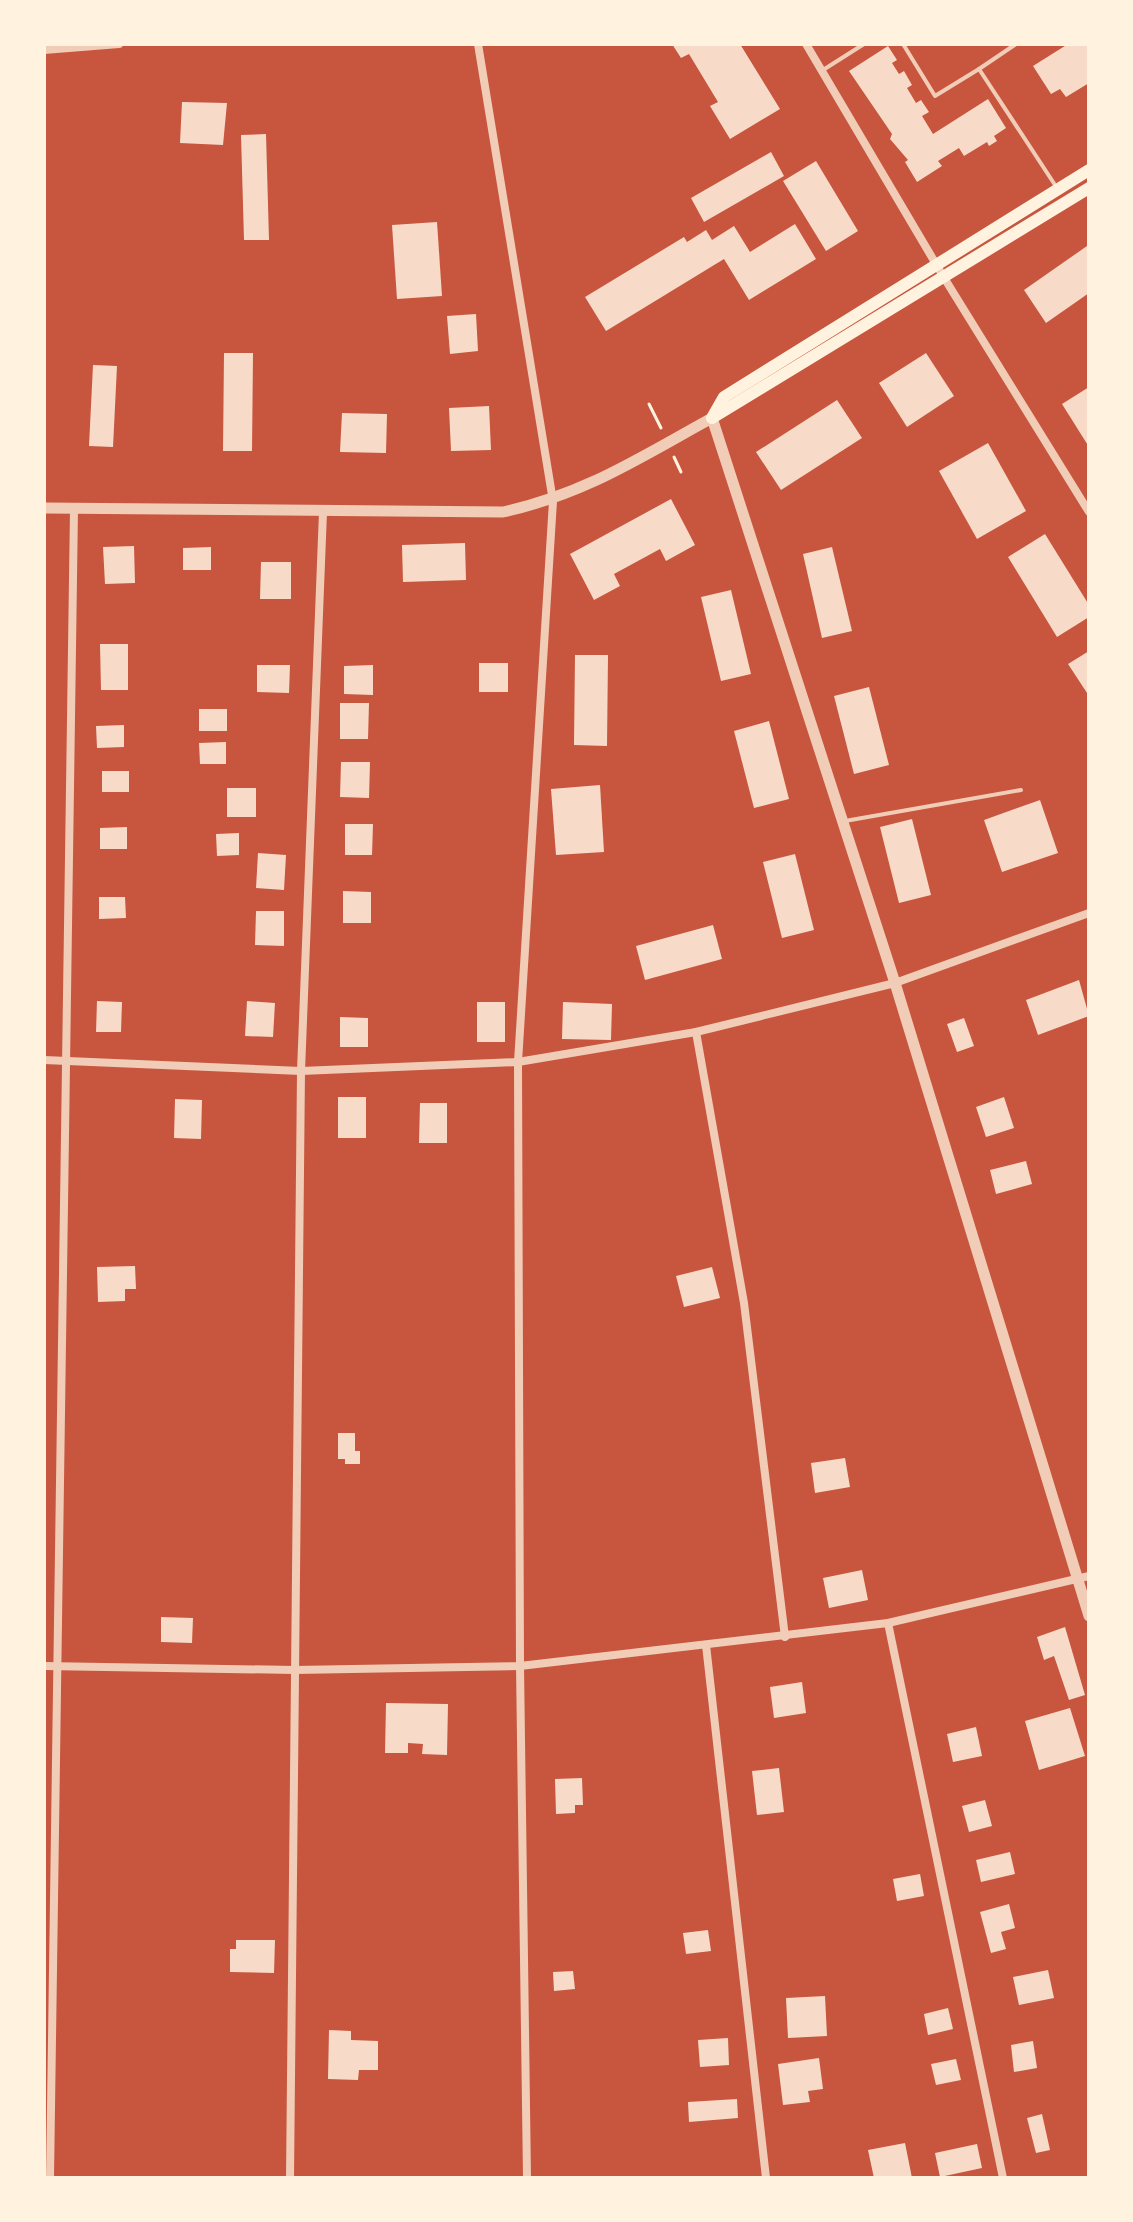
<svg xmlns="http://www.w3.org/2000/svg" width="1133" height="2222" font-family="Arial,sans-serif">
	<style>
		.building { fill: #f7dbc8 }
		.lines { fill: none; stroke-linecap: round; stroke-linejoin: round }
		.path { stroke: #fff3e0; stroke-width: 3 }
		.service { stroke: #f1ccb7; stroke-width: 4 }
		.minor { stroke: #f1ccb7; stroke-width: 8 }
		.tertiary { stroke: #f1ccb7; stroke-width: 11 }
		.secondary { stroke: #fff3e0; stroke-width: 12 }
	</style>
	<rect width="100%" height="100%" fill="#c8553d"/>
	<g class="building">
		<polygon points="672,44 740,44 780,109 730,139 710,106 718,102 689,54 681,58"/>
		<polygon points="1068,44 1089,44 1089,83 1066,97 1060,89 1051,94 1033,66"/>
		<polygon points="888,46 897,60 892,63 899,74 904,71 912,85 907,88 916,103 921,100 929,112 922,116 933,134 988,99 1006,128 994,136 997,141 989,146 987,142 964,156 959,148 938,161 942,166 917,182 905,162 908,160 890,139 892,134 849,71"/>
		<polygon points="182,102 227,103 223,145 180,143"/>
		<polygon points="266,134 269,240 244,240 241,135"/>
		<polygon points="771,152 784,176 704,222 691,198"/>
		<polygon points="816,161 858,231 826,251 783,181"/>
		<polygon points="437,222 442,296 397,299 392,225"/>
		<polygon points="795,224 816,259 749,300 724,259 606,331 585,297 684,237 687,242 706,230 712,240 734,226 750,252"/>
		<polygon points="1087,246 1089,293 1046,323 1024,290"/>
		<polygon points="476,314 478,351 450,354 447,316"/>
		<polygon points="224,353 253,353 252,451 223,451"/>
		<polygon points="926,353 954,396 907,427 879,383"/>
		<polygon points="93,365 117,366 113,447 89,446"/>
		<polygon points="1089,387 1089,447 1062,404"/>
		<polygon points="837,400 862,438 781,490 756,452"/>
		<polygon points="489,406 491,450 451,451 449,408"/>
		<polygon points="342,413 387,414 386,453 340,452"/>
		<polygon points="988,443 1026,511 977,539 939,471"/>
		<polygon points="671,499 695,545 666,561 660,549 614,574 620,586 594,600 570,554"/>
		<polygon points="1045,534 1089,605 1089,617 1057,637 1008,557"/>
		<polygon points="465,543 466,580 403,582 402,545"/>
		<polygon points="134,546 135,583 105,584 103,547"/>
		<polygon points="211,547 211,570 183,570 183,548"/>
		<polygon points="832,547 852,631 822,638 803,554"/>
		<polygon points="261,562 291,562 291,599 260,599"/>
		<polygon points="731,590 751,674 721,681 701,597"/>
		<polygon points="100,644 128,644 128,690 101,690"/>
		<polygon points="1089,651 1089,696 1068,664"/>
		<polygon points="575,655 608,655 607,746 574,745"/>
		<rect x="479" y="663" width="29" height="29"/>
		<polygon points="257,665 290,665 289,693 257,692"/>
		<polygon points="373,665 373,695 344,694 344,666"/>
		<polygon points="869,687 889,765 854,774 834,696"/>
		<polygon points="340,703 369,703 368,739 340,739"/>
		<rect x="199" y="709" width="28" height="22"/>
		<polygon points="769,721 789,799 754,808 734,731"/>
		<polygon points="124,725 124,747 97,748 96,726"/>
		<polygon points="226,742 226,764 200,764 199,743"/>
		<polygon points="341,762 370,762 369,798 340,797"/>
		<rect x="102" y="771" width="27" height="21"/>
		<polygon points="600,785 604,852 556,855 551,789"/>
		<rect x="227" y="788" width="29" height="29"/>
		<polygon points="1040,800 1058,853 1002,872 984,820"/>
		<polygon points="912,819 931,895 899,903 880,827"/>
		<polygon points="345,824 373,824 372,855 345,855"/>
		<polygon points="127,827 127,849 100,849 100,828"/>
		<polygon points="239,833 239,855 217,856 216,834"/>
		<polygon points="258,853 286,855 284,890 256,888"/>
		<polygon points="795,854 814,930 782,938 763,862"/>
		<polygon points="343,891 371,892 371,923 343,923"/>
		<polygon points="99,897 125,897 126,918 99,919"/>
		<polygon points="256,911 284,911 284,946 255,945"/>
		<polygon points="713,925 722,959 645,980 636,946"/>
		<polygon points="1079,980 1089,1016 1038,1035 1026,1000"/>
		<polygon points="97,1001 122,1002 121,1032 96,1032"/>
		<polygon points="247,1001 275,1003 273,1037 245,1036"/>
		<rect x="477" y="1002" width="28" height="40"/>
		<polygon points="563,1002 612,1004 611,1040 562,1039"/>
		<polygon points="340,1017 368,1018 368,1047 340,1047"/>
		<polygon points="964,1018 974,1046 957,1052 947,1024"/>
		<rect x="338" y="1097" width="28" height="41"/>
		<polygon points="1004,1097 1014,1128 986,1137 976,1107"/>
		<polygon points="175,1099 202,1100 201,1139 174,1138"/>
		<polygon points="420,1103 447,1103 447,1143 419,1143"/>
		<polygon points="1026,1161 1032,1184 996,1194 990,1170"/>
		<polygon points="135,1266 136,1289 125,1289 125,1301 98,1302 97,1267"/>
		<polygon points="712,1267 720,1298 684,1307 676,1276"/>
		<polygon points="338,1433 355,1433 355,1451 360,1451 360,1464 345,1464 345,1459 338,1459"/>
		<polygon points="845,1458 850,1487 815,1493 811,1463"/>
		<polygon points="862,1570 868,1600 829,1608 823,1578"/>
		<polygon points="161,1617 193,1618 192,1643 161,1642"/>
		<polygon points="1065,1627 1085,1695 1069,1700 1054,1656 1044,1660 1037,1637"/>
		<polygon points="802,1682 806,1713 774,1718 770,1687"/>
		<polygon points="386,1703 448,1704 447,1755 422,1754 423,1744 408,1743 408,1753 385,1753"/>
		<polygon points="1070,1708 1085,1756 1039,1770 1025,1721"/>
		<polygon points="976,1727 982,1756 953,1762 947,1734"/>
		<polygon points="779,1768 784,1812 757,1815 752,1771"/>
		<polygon points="582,1778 583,1805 575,1805 575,1813 556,1814 555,1779"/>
		<polygon points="985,1800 992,1826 969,1832 962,1806"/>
		<polygon points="1010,1852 1015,1874 981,1882 976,1860"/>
		<polygon points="920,1874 924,1896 897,1901 893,1879"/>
		<polygon points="1009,1904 1015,1928 1001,1932 1006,1949 991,1953 980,1912"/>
		<polygon points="708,1930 711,1951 686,1954 683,1933"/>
		<polygon points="236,1940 275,1940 274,1973 230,1972 230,1949 236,1949"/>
		<polygon points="1048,1970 1054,1998 1019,2005 1013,1977"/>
		<polygon points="573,1971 575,1989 554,1991 553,1972"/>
		<polygon points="825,1996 827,2036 788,2038 786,1998"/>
		<polygon points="948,2008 953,2029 928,2035 924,2014"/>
		<polygon points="329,2030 351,2031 351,2040 378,2041 378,2070 359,2070 358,2080 328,2079"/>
		<polygon points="728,2038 729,2065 700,2067 698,2040"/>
		<polygon points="1033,2041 1037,2068 1014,2072 1011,2045"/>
		<polygon points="819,2058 823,2089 808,2091 810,2102 783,2105 778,2064"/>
		<polygon points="956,2059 961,2080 936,2085 931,2064"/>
		<polygon points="737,2099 738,2118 689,2122 688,2102"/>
		<polygon points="1042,2114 1050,2150 1036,2153 1027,2118"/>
		<polygon points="905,2143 912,2178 874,2178 868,2150"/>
		<polygon points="977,2144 982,2168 940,2177 935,2153"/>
	</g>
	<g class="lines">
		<g class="path">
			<polyline points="649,404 661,428"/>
			<polyline points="674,457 681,472"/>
		</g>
		<g class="service">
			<polyline points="903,44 935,96 979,69 1057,188"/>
			<polyline points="979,69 1016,44"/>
			<polyline points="823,70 864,44"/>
			<polyline points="845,821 1021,790"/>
		</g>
		<g class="minor">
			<polyline points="478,44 553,501 518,1062 520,1666 527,2178"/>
			<polyline points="806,44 943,276 1089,512"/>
			<polyline points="44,50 119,44"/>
			<polyline points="696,1032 744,1303 785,1637"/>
			<polyline points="44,1060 301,1071 518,1062 696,1032 895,983 1089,913"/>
			<polyline points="888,1623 1003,2178"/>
			<polyline points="706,1645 766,2178"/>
			<polyline points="44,1666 295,1670 520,1666 888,1623 1089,1576"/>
			<polyline points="50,2178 74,509"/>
			<polyline points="290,2178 301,1071 323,512"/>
		</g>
		<path class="tertiary" d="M44,508L503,512C585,494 639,458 712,418L895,983L1089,1616"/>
		<g class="secondary">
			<polyline points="712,418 724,397 1089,170"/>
			<polyline points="712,418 1089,188"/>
		</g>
	</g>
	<rect width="1133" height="2222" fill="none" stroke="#fff3e0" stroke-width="92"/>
</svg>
